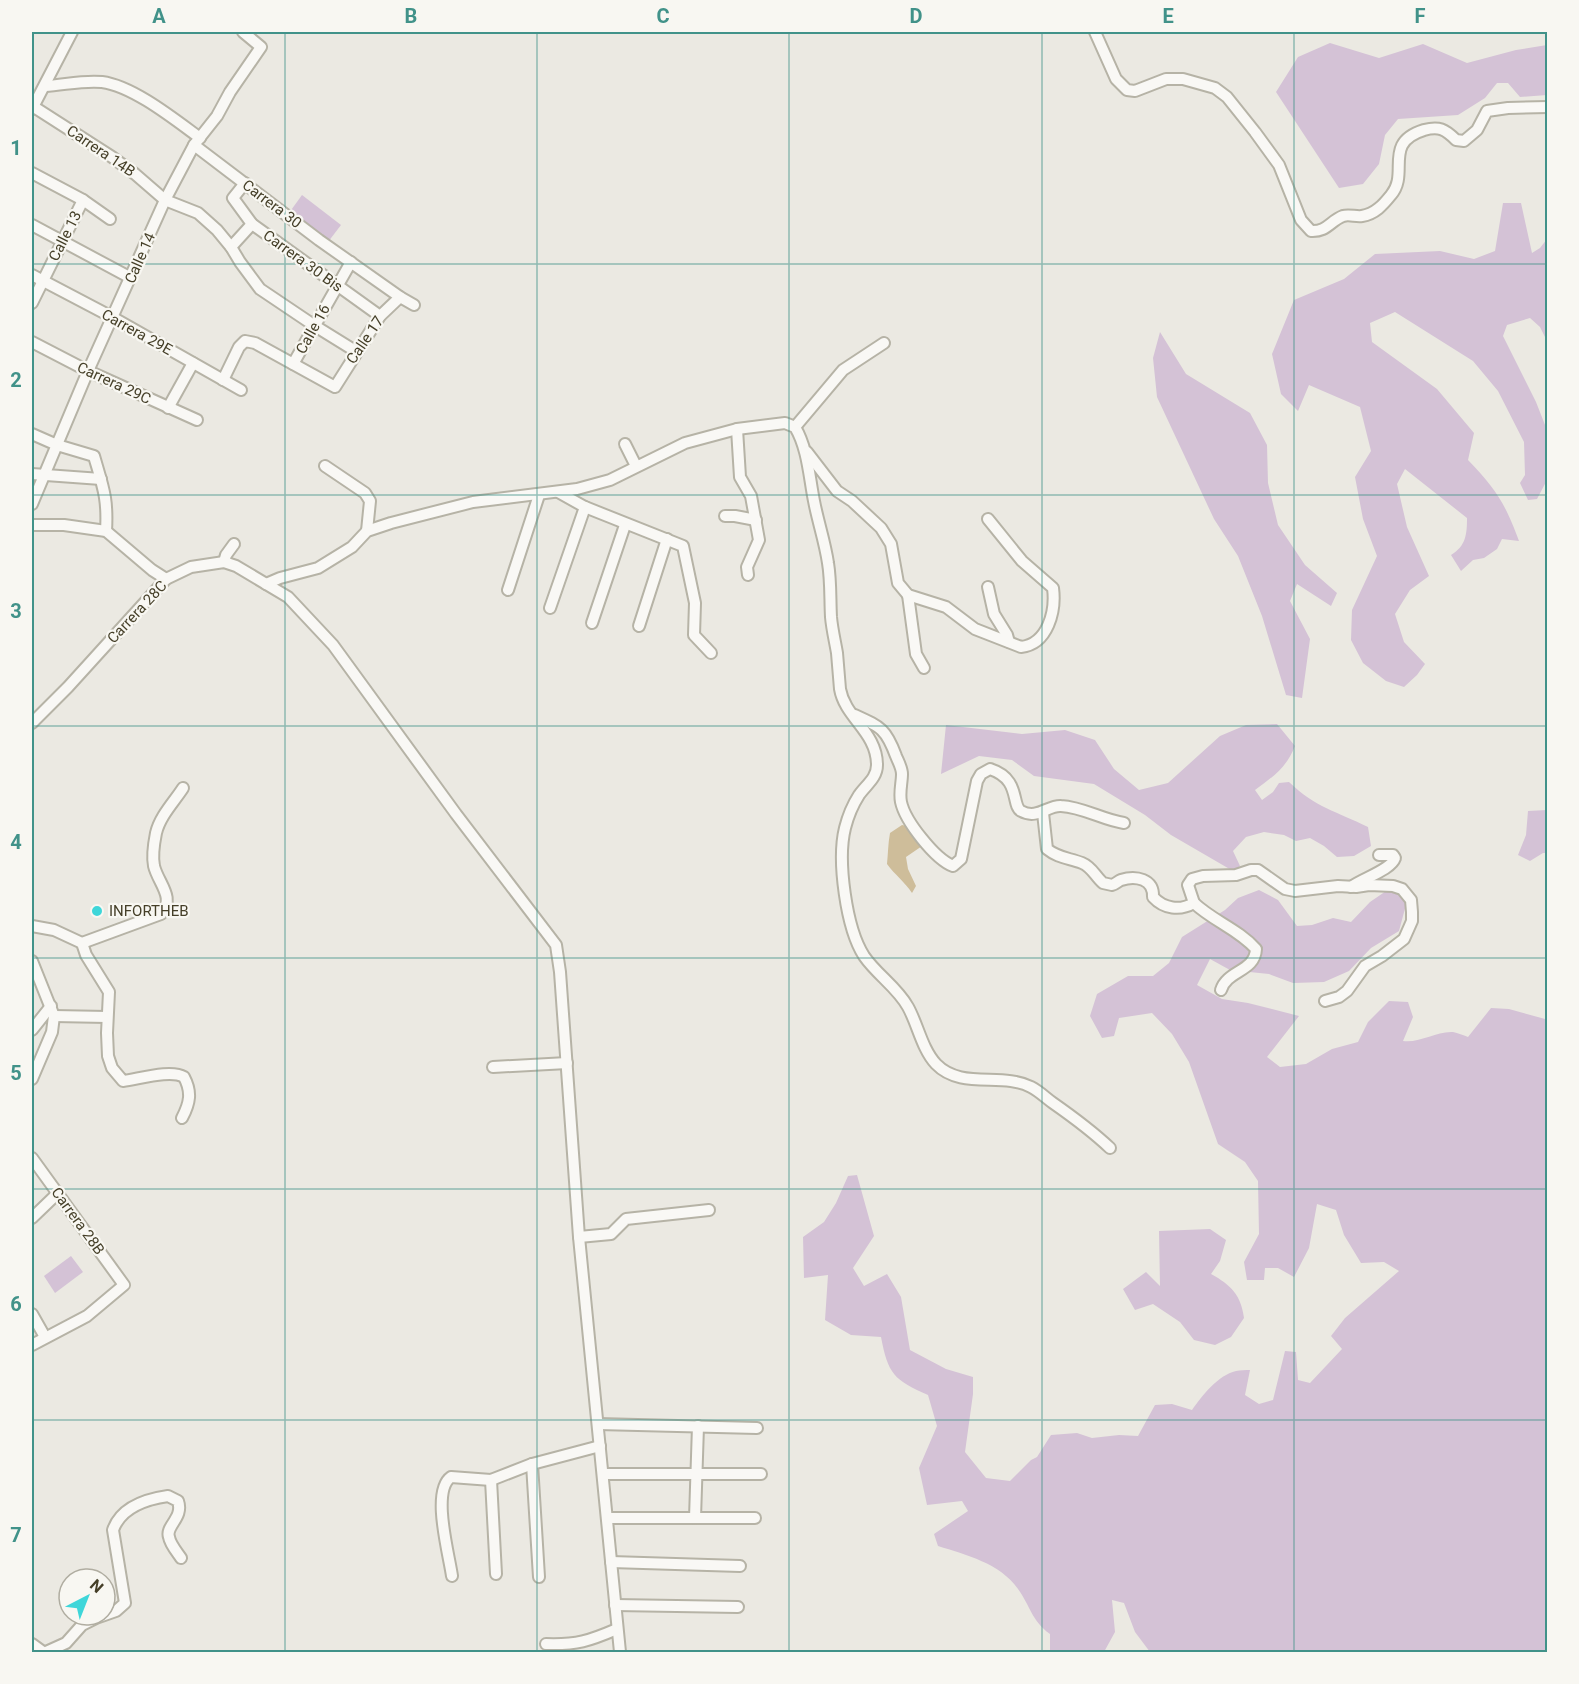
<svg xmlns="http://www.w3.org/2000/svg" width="1579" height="1684" font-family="Roboto,sans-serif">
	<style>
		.green { fill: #d4c2d6 }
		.water { fill: #cebd9a }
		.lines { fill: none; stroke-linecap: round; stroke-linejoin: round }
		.street-casing { stroke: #b6b3a6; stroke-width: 14 }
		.street { stroke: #f9f8f5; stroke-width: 10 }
		.grid { fill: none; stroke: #419289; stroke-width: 1.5; stroke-opacity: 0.55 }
		.poi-dot { fill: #3ed6d9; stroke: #f8f7f2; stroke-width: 2 }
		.labels { text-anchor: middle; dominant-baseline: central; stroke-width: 4.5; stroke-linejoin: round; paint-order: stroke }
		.street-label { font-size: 15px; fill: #453f28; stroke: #f8f7f2 }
		.poi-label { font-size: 15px; fill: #453f28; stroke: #f8f7f2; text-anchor: start }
		.neatline { fill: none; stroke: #419289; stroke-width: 2 }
		.grid-label { font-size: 20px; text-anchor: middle; font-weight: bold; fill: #419289 }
	</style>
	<rect width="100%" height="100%" fill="#ebe9e2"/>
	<g class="green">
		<polygon points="1330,43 1379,58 1423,44 1467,63 1516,50 1547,45 1547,95 1520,97 1508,83 1497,83 1485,98 1458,115 1398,119 1385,135 1379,164 1363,184 1339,188 1276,92 1298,57"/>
		<polygon points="302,195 341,225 328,242 289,213"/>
		<path d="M1503,203H1521L1532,253L1540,248L1547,239V341L1540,327L1530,318L1507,325L1503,336L1536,402L1547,430V480L1537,499L1528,500L1520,483L1525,475L1524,442L1498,391L1473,361L1395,312L1370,323L1372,342L1437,389L1474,433L1468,460C1496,489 1505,503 1519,541L1502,539L1497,549L1484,558L1473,560L1461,571L1451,555C1466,546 1467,534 1467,518L1405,469L1397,484L1407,527L1429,576L1410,590L1395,614L1404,642L1425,664L1417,675L1404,687L1386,681L1363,663L1351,640L1352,610L1377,556L1363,519L1355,477L1371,451L1360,407L1309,385L1298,411L1281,394L1272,354L1294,300L1344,279L1375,254L1440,251L1474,259L1495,251Z"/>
		<polygon points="1160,332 1186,374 1250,413 1267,445 1268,483 1278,525 1305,565 1337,593 1331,606 1297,584 1290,601 1310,639 1302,698 1286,695 1262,616 1238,556 1214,519 1157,397 1153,358"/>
		<path d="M1277,724L1295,746C1286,768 1274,776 1255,790L1262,800L1273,792L1279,783L1289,782C1316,808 1336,811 1368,827L1371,846L1354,856L1337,857L1324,846L1310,838L1296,841L1284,835L1264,832L1246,837L1233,851L1240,866L1233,871L1171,835L1145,815L1094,784L1034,776L1012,760L979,756L941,774L946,725L1022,734L1065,730L1095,740L1114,769L1139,790L1168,783L1220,736L1246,725Z"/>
		<polygon points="1547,810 1547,853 1543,853 1530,861 1518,855 1526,835 1528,811"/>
		<path d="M1389,889L1407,901L1399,931L1371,948L1349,971L1324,982L1293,983L1269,974L1230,970L1210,959L1197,985L1222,999L1248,1003L1299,1016L1267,1057L1280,1067L1306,1064L1332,1049L1358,1042L1368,1022L1389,1001L1408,1002L1413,1017L1403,1041C1421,1043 1436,1031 1453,1032C1458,1033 1463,1035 1468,1037L1491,1008L1509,1009L1545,1019L1547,1017V1652H1150L1135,1632L1124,1603L1112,1600L1115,1632L1104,1652H1050V1634C1031,1620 1031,1607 1018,1589C1000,1563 966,1555 938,1546L934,1534L968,1511L962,1501L927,1505L919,1468L937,1426L928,1395C894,1380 888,1374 881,1337L851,1335L825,1320L828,1275L804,1278L803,1237L824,1222L836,1203L848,1176L857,1175L874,1236L853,1268L864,1286L887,1274L901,1297L910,1350L946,1369L973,1377V1394L965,1452L986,1478L1010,1481L1031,1460L1037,1457L1051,1435L1077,1433L1092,1438L1119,1435L1138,1436L1155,1405L1172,1404L1192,1410C1202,1396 1218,1375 1236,1371C1240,1370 1246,1370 1250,1370L1245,1395L1259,1404L1273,1400L1285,1351L1296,1352L1298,1380L1310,1383L1342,1349L1331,1336L1345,1318L1399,1271L1384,1262L1361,1263L1344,1235L1336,1210L1317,1204L1309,1248L1294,1277L1278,1268H1265L1264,1280H1247L1244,1262L1259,1234L1258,1181L1245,1162L1218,1144L1189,1062L1172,1034L1152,1013L1119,1018L1114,1036L1102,1038L1090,1016L1097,994L1128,976H1153L1169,963L1182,937L1225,910L1238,898L1259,890L1278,900L1297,926L1312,925L1333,918L1351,922L1370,902Z"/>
		<path d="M1210,1229L1226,1240L1220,1261L1211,1274C1231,1285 1241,1295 1244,1318L1231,1337L1215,1345L1194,1340L1180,1322L1153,1304L1135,1310L1123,1289L1146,1272L1160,1286L1159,1231Z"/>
		<polygon points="71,1256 83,1272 55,1293 44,1276"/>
	</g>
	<path class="water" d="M902,825L907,826L925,844L906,857L908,869L916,886L912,893C905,882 895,875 887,864C888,854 888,844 890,833Z"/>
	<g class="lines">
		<g class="street-casing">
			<g id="street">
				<path d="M1095,32L1116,79L1127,90L1135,91L1166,79H1183L1215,88L1227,97L1255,132L1279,165L1301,220L1311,231C1327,232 1330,221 1343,216C1349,214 1356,217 1362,216C1375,214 1383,205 1391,195C1410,173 1382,143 1424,130C1439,126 1445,129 1456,140L1464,141L1477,130L1487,111L1508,108L1548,107"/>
				<path d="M45,86C64,85 83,80 102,82C133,86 174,119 200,138"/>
				<polyline points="34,107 112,157 135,174 165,200 198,213 217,230 231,247 240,262 260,289 315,326 357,352"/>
				<polyline points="32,109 72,32"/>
				<polyline points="194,145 319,240 400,297 414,305"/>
				<polyline points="32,173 83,200 110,219"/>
				<polyline points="245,183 233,198 252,224 380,316"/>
				<polyline points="32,225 131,278"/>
				<polyline points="231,247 252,224"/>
				<polyline points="32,275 112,317 241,390"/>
				<polyline points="32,303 83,200"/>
				<polyline points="32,342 88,371 197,420"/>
				<polyline points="293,364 351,262"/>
				<polyline points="223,380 239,347 245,341 255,343 335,387 380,316 400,297"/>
				<polyline points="168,408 193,363"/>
				<polyline points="795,427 843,370 884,343"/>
				<polyline points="737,429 740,477 751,496 759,540 747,567 748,575"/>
				<path d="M32,434L57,445L94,456C103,487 108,498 106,531"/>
				<polyline points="625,444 636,466"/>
				<path d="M807,452L837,491L852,501L881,528L891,544L898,583L908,595L946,607L975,629L1021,647C1048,644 1056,611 1053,588L1022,561L988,519"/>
				<polyline points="325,466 365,493 370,501 367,531"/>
				<polyline points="32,474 101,479"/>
				<polyline points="558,492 585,507 683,546 695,603 694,635 711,653"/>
				<polyline points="32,504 88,371 165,200 194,145 217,116 230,92 261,47 243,32"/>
				<polyline points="725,516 735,516 756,520"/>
				<polyline points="32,525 64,525 106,531 152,570 166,579"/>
				<polyline points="224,562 226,555 234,544"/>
				<path d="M266,584L280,578L318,568L352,547L367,531L391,523L473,502L577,489L610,480L685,443L737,429L785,423L795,427C808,449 809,476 814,501C818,522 825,542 828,563C831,581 830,599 831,617C832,629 835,641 837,653C838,665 839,677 840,689C845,718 877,732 877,765C877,778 866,785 859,795C852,806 848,816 845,828C837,860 846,928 864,956C877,975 897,987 908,1007C918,1025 922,1049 936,1064C961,1090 1002,1072 1031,1087C1039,1091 1046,1098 1053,1103C1073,1117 1092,1131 1110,1148"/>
				<polyline points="988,587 994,614 1007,635 1009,642"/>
				<polyline points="508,590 539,495"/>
				<polyline points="908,595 916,654 924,668"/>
				<polyline points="550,608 585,507"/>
				<polyline points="592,623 625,525"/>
				<polyline points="639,626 667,539"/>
				<path d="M855,715C881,727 886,729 896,756C898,761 902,768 902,774C902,783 899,792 901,802C905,821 935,859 953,866L961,859L977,781L981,774L990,769C1021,779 1011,805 1021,811C1037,820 1048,805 1061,806C1083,807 1103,820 1124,823"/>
				<polyline points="32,723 68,687 166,579 191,567 224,562 236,566 288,597 333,645 456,814 556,945 560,972 579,1237 620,1652"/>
				<path d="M1043,813L1047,849C1058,858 1069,858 1082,863C1092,867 1095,876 1103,883C1103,883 1112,885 1112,885C1116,884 1118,881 1121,880C1136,875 1154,879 1153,897C1164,909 1180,911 1194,903C1213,921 1238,929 1256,949C1255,972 1227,970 1221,990"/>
				<path d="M1351,887C1363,878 1391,870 1395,858L1393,855H1379"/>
				<polyline points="1194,903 1188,885 1192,879 1203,876 1236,875 1251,870 1258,870 1285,889 1295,891 1338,886 1356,887 1369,885 1393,886 1402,889 1411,900 1412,912 1412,921 1404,939 1382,956 1365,966 1347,991 1339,997 1325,1001"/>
				<path d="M32,926L54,930L82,943L161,914C176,898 158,883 154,866C152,856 154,843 156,833C160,816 174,802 183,788"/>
				<path d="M82,943L86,955L109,992L107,1033L108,1056L112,1068L123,1081C139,1079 171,1069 184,1077C192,1092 190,1103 182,1118"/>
				<polyline points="32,961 54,1016 52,1032 32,1079"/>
				<polyline points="54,1016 107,1017"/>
				<polyline points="32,1030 51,1006"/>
				<polyline points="493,1067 567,1063"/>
				<polyline points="32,1158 124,1285 87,1316 32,1345"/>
				<polyline points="32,1218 58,1193"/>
				<polyline points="579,1237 611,1234 626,1219 709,1210"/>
				<polyline points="32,1314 45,1337"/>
				<polyline points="598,1424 757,1428"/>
				<polyline points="532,1464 539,1577"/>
				<polyline points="603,1474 761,1474"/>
				<polyline points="491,1480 496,1574"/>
				<polyline points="607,1518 755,1518"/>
				<polyline points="695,1518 698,1426"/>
				<polyline points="611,1562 740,1566"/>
				<path d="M452,1576C449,1554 431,1491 451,1477L491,1480L532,1464L600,1446"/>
				<polyline points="615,1605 738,1607"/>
				<polyline points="32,1644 43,1652"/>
				<path d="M546,1644C577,1645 589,1641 617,1629"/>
				<path d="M46,1652L66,1643L82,1625L96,1618L116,1611L125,1603L113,1530C121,1507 147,1499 168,1496L178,1501C184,1518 165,1526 169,1537C170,1544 177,1552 181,1558"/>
			</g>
		</g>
		<use href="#street" class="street"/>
	</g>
	<path class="grid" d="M285,32V1652M537,32V1652M789,32V1652M1042,32V1652M1294,32V1652M32,264H1548M32,495H1548M32,726H1548M32,958H1548M32,1189H1548M32,1420H1548"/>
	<circle class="poi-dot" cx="97" cy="911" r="6"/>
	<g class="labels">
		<g class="street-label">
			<text transform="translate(101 151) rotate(34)">Carrera 14B</text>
			<text transform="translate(272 204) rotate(37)">Carrera 30</text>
			<text transform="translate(65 236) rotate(-63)">Calle 13</text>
			<text transform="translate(140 258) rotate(-66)">Calle 14</text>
			<text transform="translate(303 261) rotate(36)">Carrera 30 Bis</text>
			<text transform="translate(313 329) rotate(-61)">Calle 16</text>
			<text transform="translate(137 332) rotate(29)">Carrera 29E</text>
			<text transform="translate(365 340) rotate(-56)">Calle 17</text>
			<text transform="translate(114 383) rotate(25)">Carrera 29C</text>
			<text transform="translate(137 612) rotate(-47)">Carrera 28C</text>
			<text transform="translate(78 1221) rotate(54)">Carrera 28B</text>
		</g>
		<g class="poi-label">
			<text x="109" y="911">INFORTHEB</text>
		</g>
	</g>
	<rect width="1579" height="1684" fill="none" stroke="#f8f7f2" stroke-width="66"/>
	<g transform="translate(87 1597) rotate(42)"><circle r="28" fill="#f8f7f2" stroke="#b0ada1" stroke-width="1.5"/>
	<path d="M0-4.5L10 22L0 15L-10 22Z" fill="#3ed6d9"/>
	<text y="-9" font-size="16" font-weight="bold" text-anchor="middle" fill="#453f28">N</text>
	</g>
	<rect x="33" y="33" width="1513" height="1618" class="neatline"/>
	<g class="grid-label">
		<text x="159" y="23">A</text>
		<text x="411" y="23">B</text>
		<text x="663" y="23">C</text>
		<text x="916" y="23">D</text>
		<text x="1168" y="23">E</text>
		<text x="1420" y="23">F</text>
		<text x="16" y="155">1</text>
		<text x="16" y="387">2</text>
		<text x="16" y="618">3</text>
		<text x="16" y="849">4</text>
		<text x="16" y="1080">5</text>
		<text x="16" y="1311">6</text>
		<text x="16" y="1542">7</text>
	</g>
</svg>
